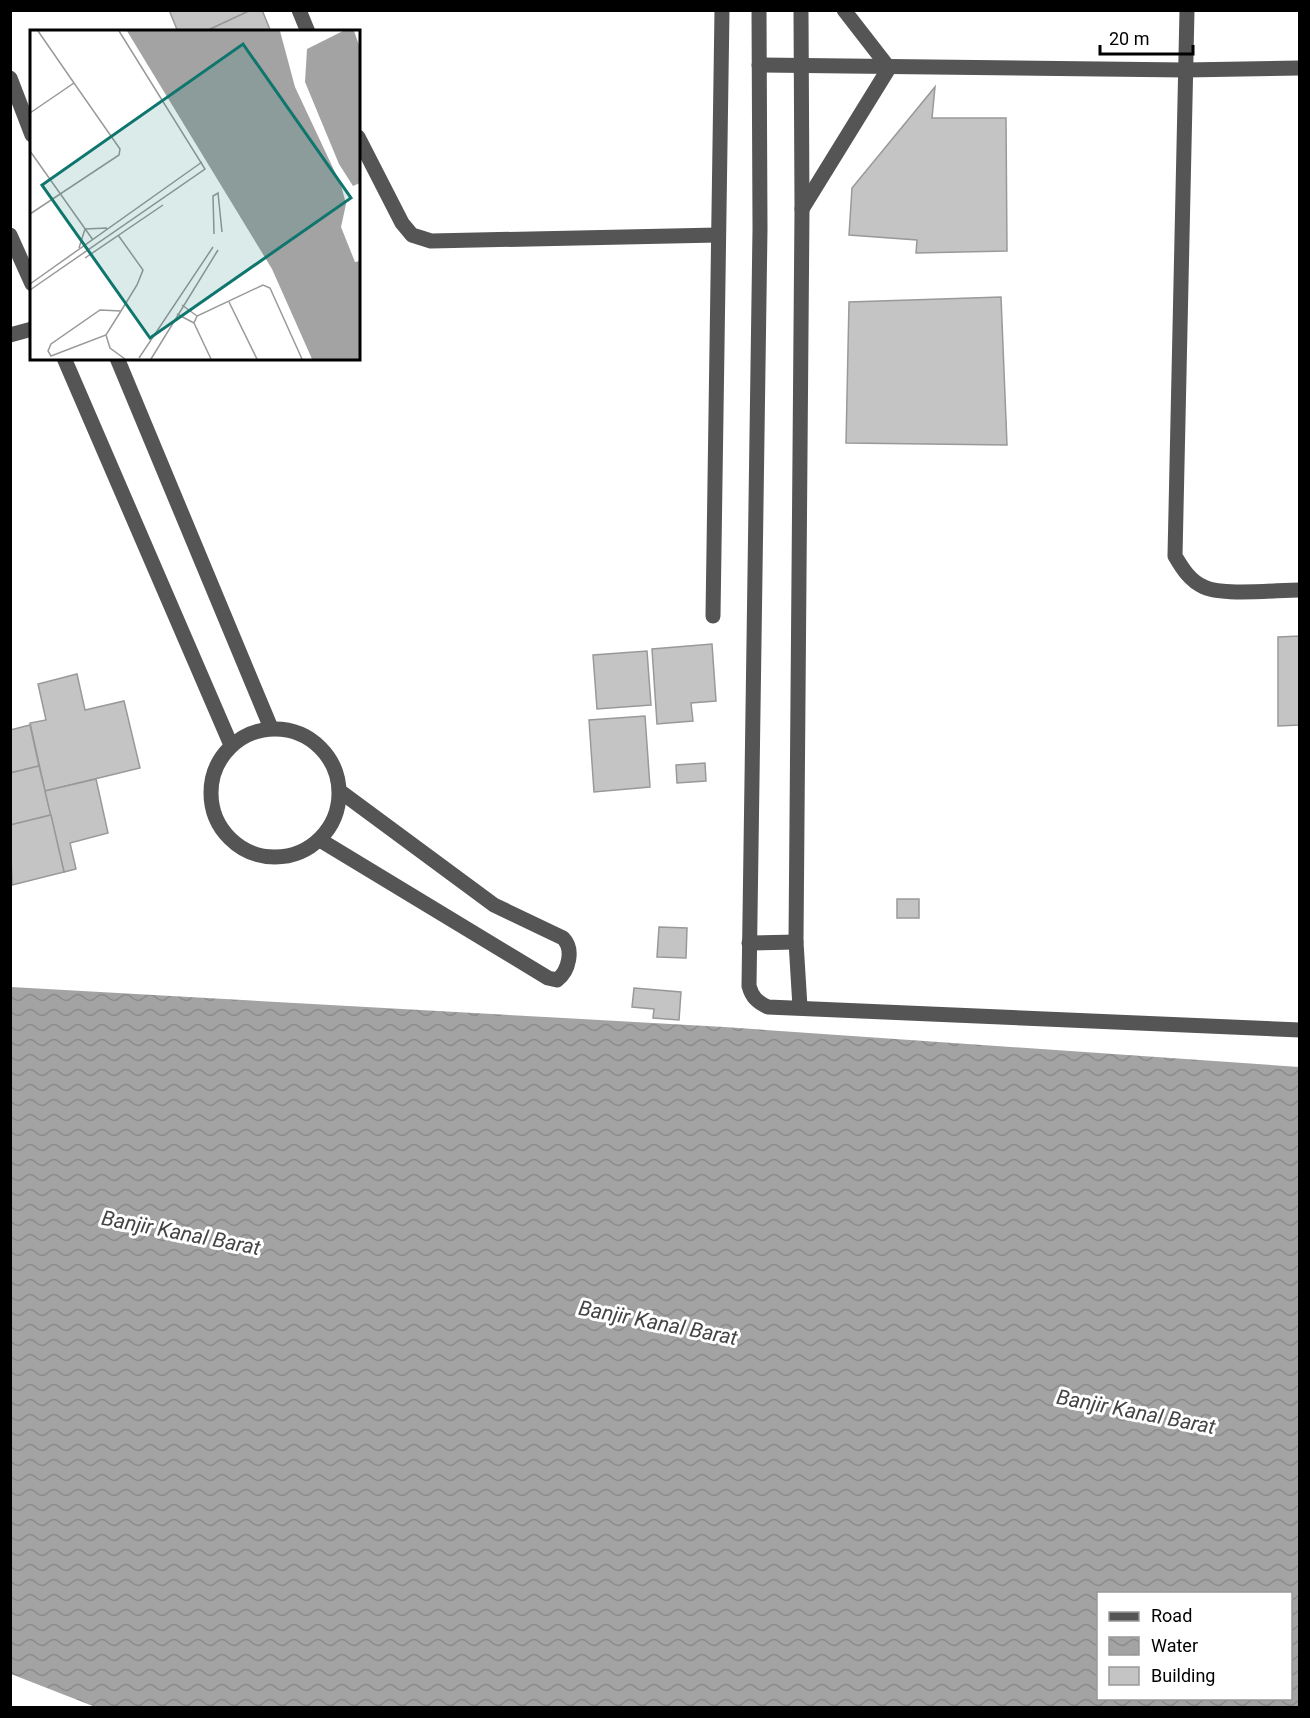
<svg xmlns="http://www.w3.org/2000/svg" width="1310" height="1718" font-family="Roboto,sans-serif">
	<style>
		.water { fill: url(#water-waves); fill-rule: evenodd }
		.building { fill: #c4c4c4; stroke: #999; stroke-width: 1.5 }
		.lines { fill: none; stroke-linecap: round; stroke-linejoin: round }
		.minor { stroke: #555; stroke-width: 15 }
		.labels { text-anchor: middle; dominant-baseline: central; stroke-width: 6; stroke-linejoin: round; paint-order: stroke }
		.water-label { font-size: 21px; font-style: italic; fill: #444; stroke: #fff }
		.inset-road { fill: none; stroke: #999; stroke-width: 1.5 }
		.view { fill: #0f766e; fill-opacity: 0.15; stroke: #0f766e; stroke-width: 3 }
		.inset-edge { fill: none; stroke: #000; stroke-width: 3 }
	</style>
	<defs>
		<pattern id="water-waves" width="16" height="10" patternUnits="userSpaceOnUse" patternTransform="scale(1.5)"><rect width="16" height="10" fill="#a3a3a3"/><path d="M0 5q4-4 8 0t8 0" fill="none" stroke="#8b8b8b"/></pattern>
	</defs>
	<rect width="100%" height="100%" fill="#fff"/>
	<path class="water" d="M11,987L724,1027L1299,1067V1707L98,1708L11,1674ZM1098,1594H1290V1698H1098Z"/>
	<g class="building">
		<polygon points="169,10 251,10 204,32 178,32"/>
		<polygon points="251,10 262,10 271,32 204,32"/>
		<polygon points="935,87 932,118 1006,118 1007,251 916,253 917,240 849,235 852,188"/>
		<polygon points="1001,297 1007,445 846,443 849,302"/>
		<polygon points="1300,636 1300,725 1278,726 1278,637"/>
		<polygon points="712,644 716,701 691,703 693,721 657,724 652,649"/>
		<polygon points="647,651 651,705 597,709 593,655"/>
		<polygon points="77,674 85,710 124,701 140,768 45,791 30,723 46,720 38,684"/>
		<polygon points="645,716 650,787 594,792 589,720"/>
		<polygon points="30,725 39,766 10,773 10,730"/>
		<polygon points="705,763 706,781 677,783 676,765"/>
		<polygon points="39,766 51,815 10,825 10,773"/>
		<polygon points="96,779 108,833 70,843 76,869 64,872 45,791"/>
		<polygon points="51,815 64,872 12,885 10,825"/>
		<rect x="897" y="899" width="22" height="19"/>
		<polygon points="659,927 687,928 686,958 657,957"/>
		<polygon points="634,988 681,992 679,1020 653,1018 654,1009 632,1007"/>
	</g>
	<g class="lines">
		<g class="minor">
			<polyline points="299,10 308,32"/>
			<path d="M759,10L760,229L749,986C752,997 757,1002 768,1007L1300,1030"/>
			<path d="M1187,10L1175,556C1182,568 1190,581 1204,587C1223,596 1276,590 1300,590"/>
			<polyline points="759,65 1185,70 1300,68"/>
			<polyline points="10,78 32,135"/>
			<polyline points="358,137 402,223 412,235 431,241 718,235"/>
			<polyline points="802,209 889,68 844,10"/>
			<polyline points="10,235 32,284"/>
			<polyline points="10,335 32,329"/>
			<polyline points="64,358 231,745"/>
			<polyline points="117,358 271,728"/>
			<polyline points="713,616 722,10"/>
			<circle cx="275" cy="793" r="64"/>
			<path d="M320,840L548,978L557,980C569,971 574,949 563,938L494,905L341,792"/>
			<polyline points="749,943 796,942"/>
			<polyline points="800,1007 796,942 802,209 801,10"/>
		</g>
	</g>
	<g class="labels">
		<g class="water-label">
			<text transform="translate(181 1233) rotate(11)">Banjir Kanal Barat</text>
			<text transform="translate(658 1323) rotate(11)">Banjir Kanal Barat</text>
			<text transform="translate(1136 1412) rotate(11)">Banjir Kanal Barat</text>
		</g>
	</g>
	<g transform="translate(30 30)">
		<rect width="330" height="330" fill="#fff"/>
		<path d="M97,1H250L265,57L311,155L316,174L311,197L325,232L330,231V329H282L242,239ZM313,1H324L330,18V153L323,156L309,134L275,52L277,19Z" fill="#a3a3a3"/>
		<path class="inset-road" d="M8,1L44,53M0,83L44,53L90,119L89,125L0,184M0,121L63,210M184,204L183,166L188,163L192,202M88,205L113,240L107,255L91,281L76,305L21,326L18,321L21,314L70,280L91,281M49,218L55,199L77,198M55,228L133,175M0,254L172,132M0,260L175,139L89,1M199,272L227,329M152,275L167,286M147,284L164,293M76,305L80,318L95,329M109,328L183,217M121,329L188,220M181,329L164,293L167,286L233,255L240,258L272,329"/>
		<path class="view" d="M213,14L321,168L120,308L12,155Z"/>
		<rect width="330" height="330" class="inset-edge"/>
	</g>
	<rect width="1310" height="1718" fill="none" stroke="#000000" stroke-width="24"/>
	<rect x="1097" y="1592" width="195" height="108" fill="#ffffff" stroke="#999999" stroke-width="1.5"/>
	<rect x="1109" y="1612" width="30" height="9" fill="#555555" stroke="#999999" stroke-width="1.5"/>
	<text x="1151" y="1622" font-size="18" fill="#000000">Road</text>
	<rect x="1109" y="1637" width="30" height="18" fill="url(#water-waves)" stroke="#999999" stroke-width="1.5"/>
	<text x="1151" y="1652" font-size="18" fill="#000000">Water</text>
	<rect x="1109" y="1667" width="30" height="18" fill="#c4c4c4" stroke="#999999" stroke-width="1.5"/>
	<text x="1151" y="1682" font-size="18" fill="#000000">Building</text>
	<path d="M1100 45v9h93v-9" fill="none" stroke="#000000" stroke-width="3"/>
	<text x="1109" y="45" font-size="18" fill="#000000" stroke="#ffffff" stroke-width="4.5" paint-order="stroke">20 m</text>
</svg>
